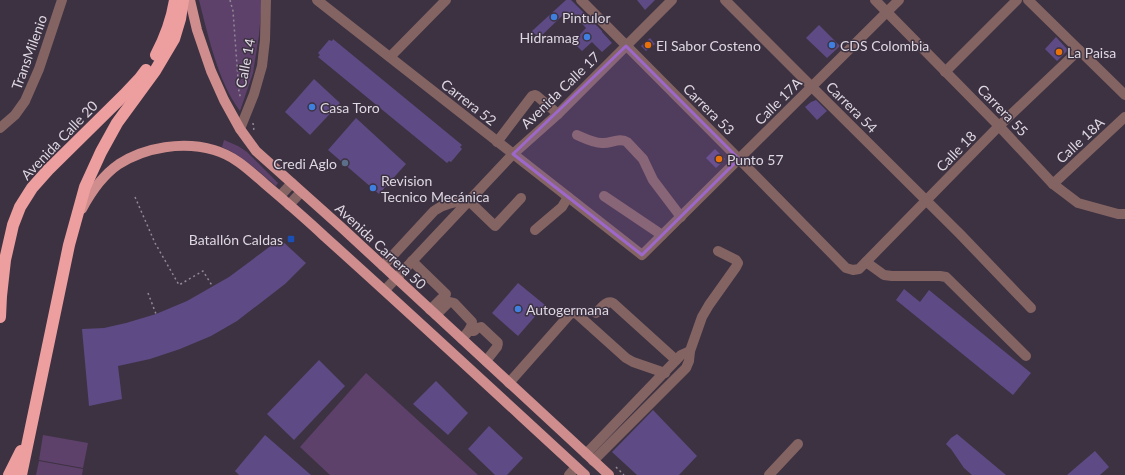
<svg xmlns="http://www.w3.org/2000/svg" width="1125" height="475" font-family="Lato,sans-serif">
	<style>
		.green { fill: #5d416a }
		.building { fill: #5e4a84 }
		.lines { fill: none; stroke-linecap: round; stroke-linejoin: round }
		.path { stroke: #918996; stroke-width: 1.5; stroke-dasharray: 2 3; stroke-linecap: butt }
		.minor { stroke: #846463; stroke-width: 10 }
		.major { stroke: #cf8e8d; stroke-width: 10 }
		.highway { stroke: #ed9e9e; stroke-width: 12 }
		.marked { fill: #9e68cb; fill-opacity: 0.2; stroke: #9e68cb; stroke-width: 3; stroke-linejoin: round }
		.shop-dot { fill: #3f7fe0; stroke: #3d3242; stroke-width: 1.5 }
		.food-dot { fill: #e8710a; stroke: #3d3242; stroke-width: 1.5 }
		.service-dot { fill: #5c6f8a; stroke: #3d3242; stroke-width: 1.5 }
		.transit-dot { fill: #1a4fb4; stroke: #3d3242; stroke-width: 1.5 }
		.labels { text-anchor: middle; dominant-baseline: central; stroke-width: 3; stroke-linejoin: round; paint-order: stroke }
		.poi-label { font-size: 14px; fill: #ded8e2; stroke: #3d3242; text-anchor: start }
		.street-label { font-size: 14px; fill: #ded8e2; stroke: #3d3242 }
	</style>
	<rect width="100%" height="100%" fill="#3d3242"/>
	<g class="green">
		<path d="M199,0H262L259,35L253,73L240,111C218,82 208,35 199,0Z"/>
		<path d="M224,140L238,146L247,152L278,183L276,186C258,171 243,156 222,147Z"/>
		<polygon points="366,373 478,475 330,475 300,447"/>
		<polygon points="43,435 88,443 83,468 39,460"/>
		<polygon points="39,461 83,469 82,475 36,475"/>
	</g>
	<g class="building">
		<polygon points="566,0 571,0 602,31 602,32 612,43 602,52 592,42 582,51 573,42 586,28 574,15 568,20 563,15 539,38 532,31"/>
		<polygon points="637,0 655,0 645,10"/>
		<polygon points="819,25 840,46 827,58 806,38"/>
		<polygon points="1056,37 1068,50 1057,61 1045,49"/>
		<polygon points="650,38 655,44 646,51 641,46"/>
		<polygon points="333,39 462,145 460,147 462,149 451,162 449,161 447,163 318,57 320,55 318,53 329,40 332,41"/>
		<polygon points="314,79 340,103 310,135 285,112"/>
		<polygon points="816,100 827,111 817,120 805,107 811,102"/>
		<polygon points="356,118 406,164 379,194 328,150"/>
		<polygon points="715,149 725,159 716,168 706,158"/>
		<polygon points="280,239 306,263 285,284 237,321 211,336 180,349 150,359 118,366 122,399 89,406 82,329 104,328 126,323 156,314 187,301 229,277"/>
		<polygon points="518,283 545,305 518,336 492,313"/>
		<polygon points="904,289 920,302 929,290 1031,373 1013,395 896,300"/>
		<polygon points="319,360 345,386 294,440 267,414"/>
		<polygon points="436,381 468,413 448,435 413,404"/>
		<polygon points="653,410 697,456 679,475 637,475 612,452"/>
		<polygon points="489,426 523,458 507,475 495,475 468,449"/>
		<polygon points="957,434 994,465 1006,475 972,475 964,468 951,449 946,444 951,438"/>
		<polygon points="265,435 311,475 239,475 235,471"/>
		<polygon points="1095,451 1109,467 1100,475 1067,475"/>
	</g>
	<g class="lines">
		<g class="path">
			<polyline points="230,0 233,11 239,92 241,99"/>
			<polyline points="253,123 254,131"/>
			<polyline points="135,197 155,243 179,285 203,271 213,287"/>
			<polyline points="148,293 156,314"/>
			<polyline points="616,467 624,475"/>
		</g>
		<g class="minor">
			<polyline points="317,0 642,255 899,0"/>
			<polyline points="581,0 739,159 846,268 853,270 859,269 999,126 1079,50"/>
			<polyline points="725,0 812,87 960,234 1031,308"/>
			<polyline points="875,0 999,126 1053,184 1078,203 1118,214 1125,214"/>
			<polyline points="1028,0 1125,95"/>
			<polyline points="390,57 446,0"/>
			<polyline points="945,72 1017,0"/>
			<polyline points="0,128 15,115 25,101 39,69 62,0"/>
			<polyline points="240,129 254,94 262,66 265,40 266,0"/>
			<path d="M577,135C584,138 593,143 602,143C610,144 620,137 627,142L643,159L653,180L681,217"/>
			<polyline points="497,142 532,96 535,95 537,96 558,114"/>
			<polyline points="1053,184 1125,117"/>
			<polyline points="280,196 292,183"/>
			<polyline points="604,196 662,235"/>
			<polyline points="469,201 495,226 521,198"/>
			<polyline points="289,205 301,192"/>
			<polyline points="535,230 562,207 568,197"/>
			<polyline points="412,261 446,294 430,310"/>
			<polyline points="866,262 884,275 892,276 940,276 946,277 1026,356"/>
			<path d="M383,266L434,211C445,203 455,202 469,201"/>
			<polyline points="385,290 513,154 558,114 672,0"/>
			<path d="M596,313C601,308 606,300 613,303L676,360"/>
			<path d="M436,315L448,303L450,302L454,303L472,322C472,329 466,334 462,339"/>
			<polyline points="469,331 474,331 477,328 481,327 498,343 497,347 486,361"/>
			<polyline points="509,383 570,314 574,313 577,314 626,358 633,362 665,373"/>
			<polyline points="586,454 681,355 690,351"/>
			<polyline points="593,461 686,368 689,361 690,351 702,317 709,305 736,267 738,263 736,260 718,251"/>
			<polyline points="569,475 576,467"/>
			<polyline points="769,475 798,444"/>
		</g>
		<g class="major">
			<polyline points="190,0 197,30 211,71 224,100 240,129 256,151 341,227 609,475"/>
			<path d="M82,209C91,192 103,175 119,164C146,147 183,141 214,150C235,156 249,170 265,184C285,201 305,218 324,236C412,315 498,395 585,475"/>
		</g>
		<g class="highway">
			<path d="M156,55C165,38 172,19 175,0"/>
			<polyline points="0,317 1,296 5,260 13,225 20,207 32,188 48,170 124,95 140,78 146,70"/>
			<polyline points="9,475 21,451"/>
			<polyline points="21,475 69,245 85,187 101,152 117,123 155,71 174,39 180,19 183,0"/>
		</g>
	</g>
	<path class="marked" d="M626,46L739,159L642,255L513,154Z"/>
	<g class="shop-dot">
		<circle cx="554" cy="17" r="4"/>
		<circle cx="587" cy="37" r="4"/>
		<circle cx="832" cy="45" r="4"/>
		<circle cx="312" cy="107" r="4"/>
		<circle cx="373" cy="188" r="4"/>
		<circle cx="518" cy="309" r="4"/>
	</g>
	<g class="food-dot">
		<circle cx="648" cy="45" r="4"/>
		<circle cx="1059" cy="52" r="4"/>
		<circle cx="719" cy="159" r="4"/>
	</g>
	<circle class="service-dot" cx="345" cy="163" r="4"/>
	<rect class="transit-dot" x="287" y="235" width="8" height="8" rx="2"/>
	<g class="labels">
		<g class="poi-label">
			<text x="562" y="17">Pintulor</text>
			<text x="579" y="37" text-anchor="end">Hidramag</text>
			<text x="656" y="45">El Sabor Costeno</text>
			<text x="840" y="45">CDS Colombia</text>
			<text x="1067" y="52">La Paisa</text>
			<text x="320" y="107">Casa Toro</text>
			<text x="727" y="159">Punto 57</text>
			<text x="337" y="163" text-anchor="end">Credi Aglo</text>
			<text x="381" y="180">Revision<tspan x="381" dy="16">Tecnico Mecánica</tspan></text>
			<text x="283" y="239" text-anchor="end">Batallón Caldas</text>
			<text x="526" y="309">Autogermana</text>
		</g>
		<g class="street-label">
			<text transform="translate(29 52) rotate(-70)">TransMilenio</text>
			<text transform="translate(245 63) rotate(-79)">Calle 14</text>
			<text transform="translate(560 90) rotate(-44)">Avenida Calle 17</text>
			<text transform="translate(778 101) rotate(-45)">Calle 17A</text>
			<text transform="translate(469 102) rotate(38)">Carrera 52</text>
			<text transform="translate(852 107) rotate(45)">Carrera 54</text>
			<text transform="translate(709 109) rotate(45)">Carrera 53</text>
			<text transform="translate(1003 110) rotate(46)">Carrera 55</text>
			<text transform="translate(59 140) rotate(-46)">Avenida Calle 20</text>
			<text transform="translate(1080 140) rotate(-43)">Calle 18A</text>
			<text transform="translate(956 151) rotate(-46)">Calle 18</text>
			<text transform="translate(381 246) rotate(43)">Avenida Carrera 50</text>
		</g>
	</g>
</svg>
